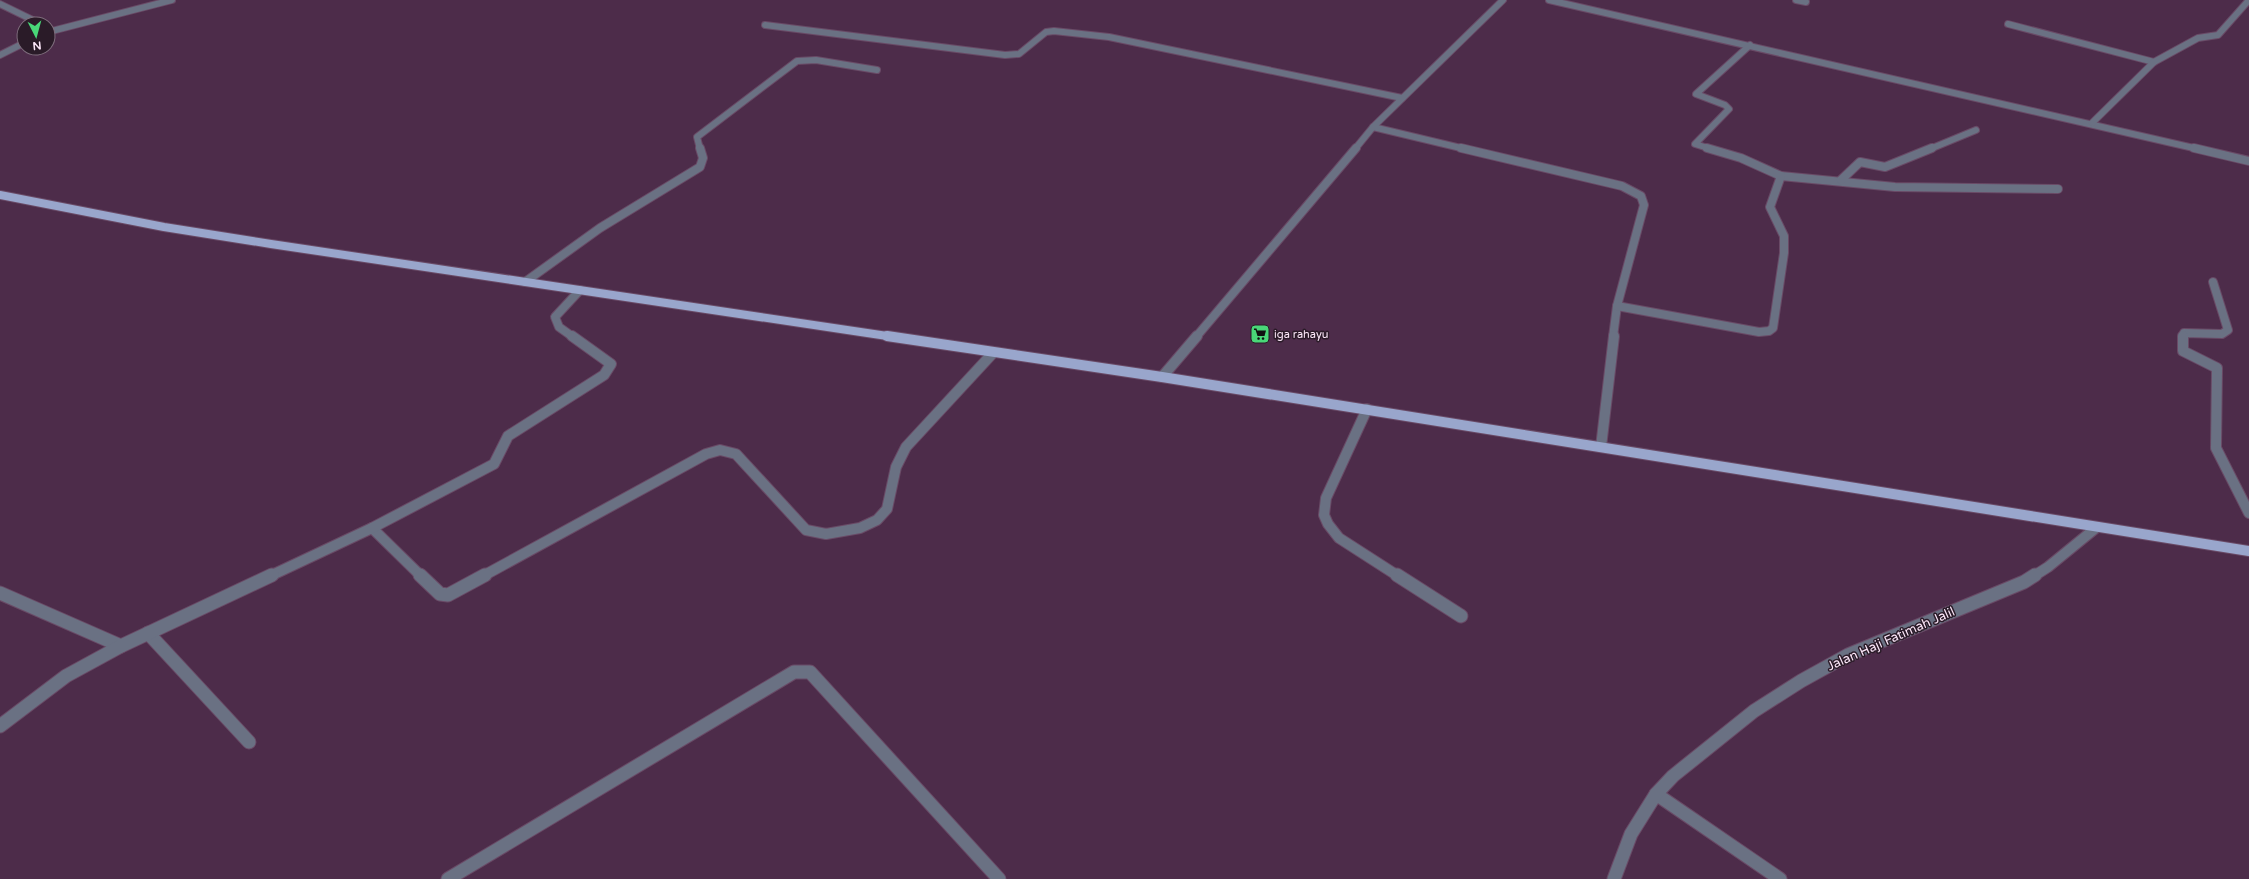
<svg xmlns="http://www.w3.org/2000/svg" width="2249" height="879" font-family="'Varela Round',sans-serif">
	<style>
		.lines { fill: none; stroke-linecap: round; stroke-linejoin: round }
		.minor-far3-casing { stroke: #694a66; stroke-width: 8 }
		.minor-far2-casing { stroke: #694a66; stroke-width: 10 }
		.minor-far1-casing { stroke: #694a66; stroke-width: 12 }
		.minor-casing { stroke: #694a66; stroke-width: 15 }
		.major-far1-casing { stroke: #694a66; stroke-width: 10 }
		.major-casing { stroke: #694a66; stroke-width: 12 }
		.minor-far3 { stroke: #6a7183; stroke-width: 6 }
		.minor-far2 { stroke: #6a7183; stroke-width: 8 }
		.minor-far1 { stroke: #6a7183; stroke-width: 10 }
		.minor { stroke: #6a7183; stroke-width: 13 }
		.major-far1 { stroke: #99a6cc; stroke-width: 8 }
		.major { stroke: #99a6cc; stroke-width: 10 }
		.labels { text-anchor: middle; dominant-baseline: central; stroke-width: 3; stroke-linejoin: round; paint-order: stroke }
		.poi-label { font-size: 11px; fill: #fce7f9; stroke: #2a1b28; text-anchor: start }
		.near-street-label { font-size: 13px; fill: #fce7f9; stroke: #2a1b28 }
	</style>
	<rect width="100%" height="100%" fill="#4d2c4a"/>
	<g class="lines">
		<g class="minor-far3-casing">
			<g id="minor-far3">
				<polyline points="1549,0 2198,149"/>
				<polyline points="1796,0 1806,2"/>
				<polyline points="0,4 41,24"/>
				<polyline points="2008,24 2154,62"/>
				<polyline points="765,25 1005,55 1019,54 1046,32 1054,31 1109,37 1402,98"/>
				<polyline points="48,32 172,0"/>
				<polyline points="0,55 24,43"/>
				<polyline points="2092,123 2154,62 2198,38 2218,35 2249,0"/>
				<polyline points="1373,127 1465,149"/>
				<polyline points="700,149 697,137 797,61 816,60 877,70"/>
				<polyline points="1355,149 1373,127 1503,0"/>
				<polyline points="1711,149 1695,144 1729,109 1725,105 1696,94 1750,45"/>
				<polyline points="1930,149 1976,130"/>
			</g>
		</g>
		<g class="minor-far2-casing">
			<g id="minor-far2">
				<polyline points="1461,148 1622,186 1641,196 1644,205 1617,306 1613,337"/>
				<polyline points="2194,148 2249,161"/>
				<polyline points="1781,176 1895,187 2058,189"/>
				<polyline points="1841,180 1860,162 1885,167 1932,148"/>
				<polyline points="525,282 600,228 700,167 703,158 700,148"/>
				<polyline points="1617,306 1759,332 1769,331 1773,328 1784,253 1784,236 1770,207 1781,176 1741,158 1707,148"/>
				<polyline points="573,337 559,327 555,317 580,290"/>
				<polyline points="1196,337 1356,148"/>
				<polyline points="2183,337 2184,333 2222,334 2228,330 2213,282"/>
			</g>
		</g>
		<g class="minor-far1-casing">
			<g id="minor-far1">
				<polyline points="2183,336 2183,351 2217,368 2216,448 2249,513"/>
				<polyline points="1162,377 1197,336"/>
				<polyline points="1367,409 1326,498 1324,515 1328,524 1339,538 1398,576"/>
				<polyline points="1601,447 1614,336"/>
				<polyline points="372,528 421,576"/>
				<polyline points="270,576 372,528 494,464 508,436 604,375 611,364 572,336"/>
				<polyline points="483,576 706,454 720,450 736,454 806,530 826,534 860,528 877,520 887,509 896,467 906,447 992,354"/>
				<polyline points="2034,576 2048,567 2097,527"/>
			</g>
		</g>
		<g class="minor-casing">
			<g id="minor">
				<polyline points="420,575 440,594 448,595 485,575"/>
				<polyline points="1397,575 1461,616"/>
				<polyline points="0,593 121,646"/>
				<polyline points="148,633 249,742"/>
				<polyline points="0,726 66,676 121,646 272,575"/>
				<polyline points="1656,794 1780,879"/>
				<polyline points="448,879 794,672 810,672 999,879"/>
				<polyline points="1614,879 1631,834 1656,794 1673,776 1754,711 1801,681 1848,655 2024,582 2035,575"/>
			</g>
		</g>
		<g class="major-far1-casing">
			<polyline id="major-far1" points="0,195 164,227 271,244 894,337"/>
		</g>
		<g class="major-casing">
			<polyline id="major" points="887,336 1162,377 2249,551"/>
		</g>
		<use href="#minor-far3" class="minor-far3"/>
		<use href="#minor-far2" class="minor-far2"/>
		<use href="#minor-far1" class="minor-far1"/>
		<use href="#minor" class="minor"/>
		<use href="#major-far1" class="major-far1"/>
		<use href="#major" class="major"/>
	</g>
	<defs>
		<g id="supermarket-square" transform="scale(1)"><rect x="-9" y="-9" width="18" height="18" rx="4" fill="#49d778" stroke="#2a1b28"/><path d="M-6-5.5h2.5l.6 2H6L4.5 2H-2.5L-4.4-4H-6ZM-1.5 3.2a1.3 1.3 0 1 0 .1 0ZM3 3.2a1.3 1.3 0 1 0 .1 0Z" fill="#111"/></g>
	</defs>
	<g fill-rule="evenodd">
		<use href="#supermarket-square" x="1260" y="334"/>
	</g>
	<g class="labels">
		<g class="poi-label">
			<text x="1274" y="334">iga rahayu</text>
		</g>
		<g class="near-street-label">
			<text transform="translate(1891 639) rotate(-24)">Jalan Haji Fatimah Jalil</text>
		</g>
	</g>
	<g transform="translate(36 36) rotate(174)"><circle r="19" fill="#2a1b28" stroke="#7e6d7c"/>
	<path d="M0-3L7 15L0 10L-7 15Z" fill="#49d778"/>
	<text y="-6" font-size="11" font-weight="bold" text-anchor="middle" fill="#fce7f9">N</text>
	</g>
</svg>
